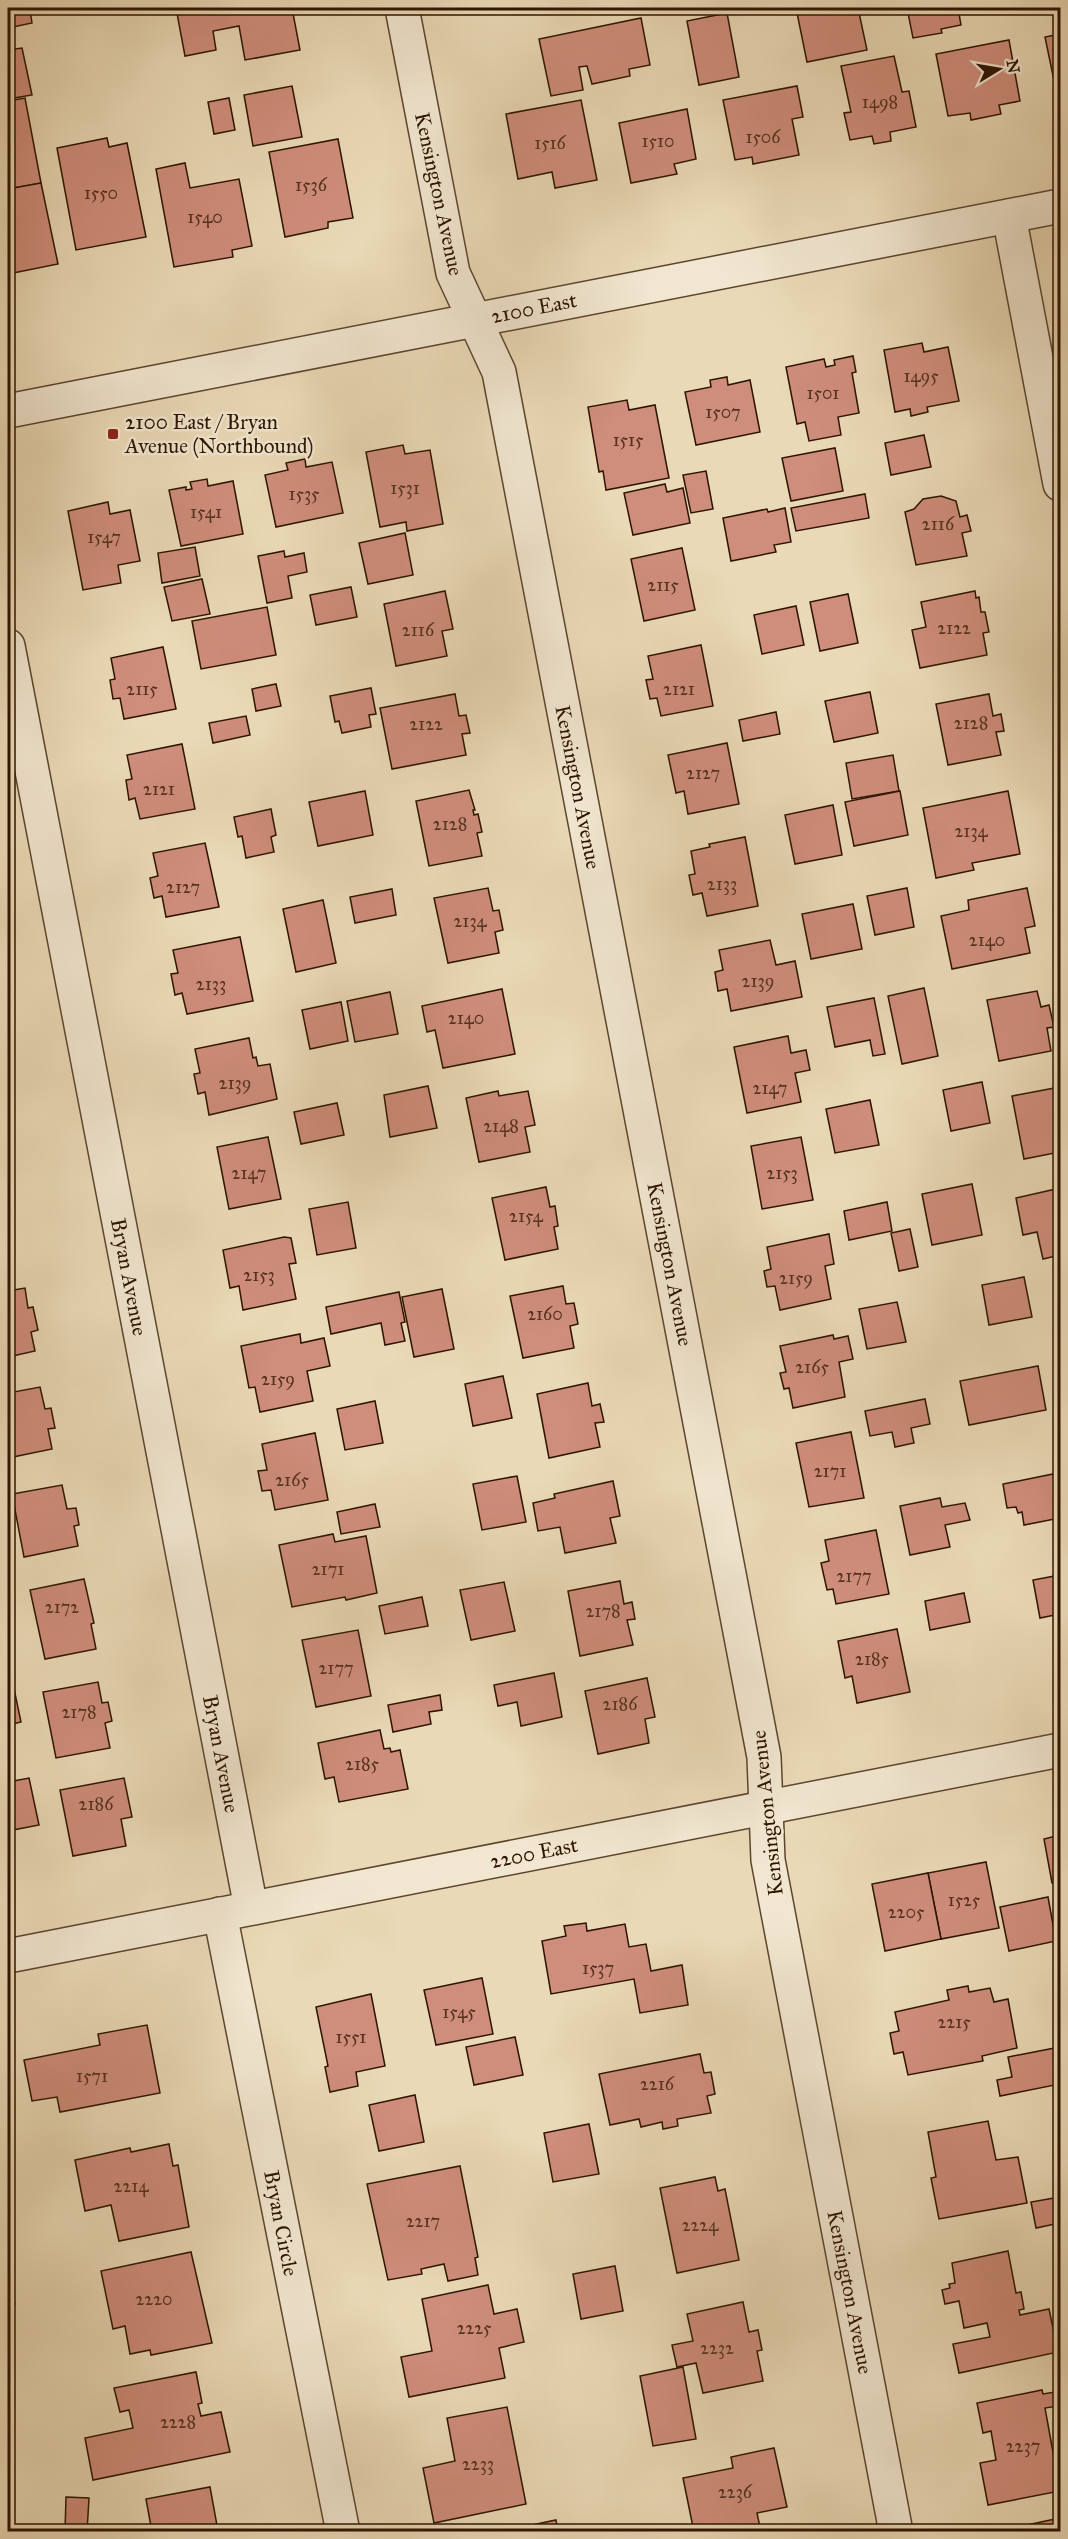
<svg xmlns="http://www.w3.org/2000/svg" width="1068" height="2539" font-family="'IM FELL Great Primer',serif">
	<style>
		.building { fill: #cf8d7b; stroke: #2d1400; stroke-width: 1.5 }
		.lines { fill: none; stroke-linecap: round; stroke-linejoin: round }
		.minor-casing { stroke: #5c452e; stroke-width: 36 }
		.tertiary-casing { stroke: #5c452e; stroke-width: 36 }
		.minor { stroke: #f1e6d0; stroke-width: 33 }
		.tertiary { stroke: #f1e6d0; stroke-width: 33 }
		.poi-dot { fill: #8f2418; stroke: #f1e6d0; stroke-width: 2 }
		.labels { text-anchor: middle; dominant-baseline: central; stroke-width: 5; stroke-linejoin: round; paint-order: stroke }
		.number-label { font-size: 18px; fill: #56321f }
		.street-label { font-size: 21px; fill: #2d1400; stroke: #f1e6d0 }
		.poi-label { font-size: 21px; fill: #2d1400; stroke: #f1e6d0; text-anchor: start }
	</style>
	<rect width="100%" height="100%" fill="#ead9b6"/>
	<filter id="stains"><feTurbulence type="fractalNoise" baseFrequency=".00333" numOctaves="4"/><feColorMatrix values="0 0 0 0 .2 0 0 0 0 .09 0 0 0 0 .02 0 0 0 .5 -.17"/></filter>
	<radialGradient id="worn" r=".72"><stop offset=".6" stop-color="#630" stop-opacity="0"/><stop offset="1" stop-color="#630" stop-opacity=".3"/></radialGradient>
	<g class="building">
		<polygon points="8,8 44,8 30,10 32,23 8,28"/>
		<polygon points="176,8 292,8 300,50 245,60 239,26 213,31 216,50 185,56"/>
		<polygon points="796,8 858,8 867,50 807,62"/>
		<polygon points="907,8 958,8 961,25 941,29 942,33 913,38"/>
		<polygon points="727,13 739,77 699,85 687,21"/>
		<polygon points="641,18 650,65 629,69 630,76 592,84 587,66 579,67 583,90 551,96 539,39"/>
		<polygon points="1060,34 1060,99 1058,100 1045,37"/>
		<polygon points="1009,40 1020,101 999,105 1001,114 971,120 970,113 948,116 936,54"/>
		<polygon points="22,48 32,95 8,99 8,50"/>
		<polygon points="894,56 902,92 909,91 916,127 890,132 891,141 874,144 872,136 850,140 844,113 851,112 841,66"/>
		<polygon points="292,86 302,137 253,146 244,95"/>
		<polygon points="797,86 803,117 792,119 799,155 753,164 752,157 735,160 723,100"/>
		<polygon points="25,98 41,183 8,189 8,101"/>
		<polygon points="229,98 235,130 214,134 208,102"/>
		<polygon points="581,100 597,180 555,188 552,172 518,179 506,114"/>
		<polygon points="687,109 696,159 674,164 677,174 631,183 619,123"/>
		<polygon points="107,138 109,147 127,143 146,237 76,250 57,148"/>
		<polygon points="338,139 353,218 328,222 328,228 285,237 269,152"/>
		<polygon points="185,163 190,188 239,179 252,246 232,250 233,257 174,267 156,169"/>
		<polygon points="41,183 58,264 8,274 8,189"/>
		<polygon points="922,343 924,352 948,347 959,401 927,407 928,412 911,416 910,409 895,412 884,350"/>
		<polygon points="853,356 856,372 852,373 859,413 838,417 841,435 809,441 805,422 797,424 786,367 824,359 826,367 835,365 834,360"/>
		<polygon points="727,377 728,385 750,380 760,432 696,445 685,392 711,387 710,380"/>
		<polygon points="627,400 629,410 655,405 669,478 606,490 603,471 599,472 588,407"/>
		<polygon points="924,435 931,467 891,475 885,443"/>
		<polygon points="403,445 405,454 430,450 443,524 407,531 406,522 380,527 366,452"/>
		<polygon points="835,448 843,491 791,501 782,458"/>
		<polygon points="305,459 306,467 332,462 343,513 276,527 265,475 288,470 286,463"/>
		<polygon points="706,471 713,509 691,513 683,475"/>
		<polygon points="207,479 208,486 233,481 243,534 181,546 169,490 186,487 186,490 192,489 190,482"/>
		<polygon points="665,484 667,492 683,488 690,523 633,535 624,493"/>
		<polygon points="865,494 869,518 796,531 791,508"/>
		<polygon points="941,496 956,501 960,517 967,515 971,531 962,533 967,556 916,565 905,512 914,509 923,499"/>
		<polygon points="108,502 110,514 130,510 140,561 118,565 121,583 83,590 68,511"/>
		<polygon points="785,508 791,542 774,545 776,552 731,561 723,518 767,509 768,512"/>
		<polygon points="405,533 413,575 368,584 359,543"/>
		<polygon points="195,547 200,576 162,583 158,553"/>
		<polygon points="682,548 695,610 644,621 631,559"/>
		<polygon points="284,551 285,557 304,553 307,572 288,576 292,598 267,603 258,556"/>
		<polygon points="202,579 210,614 172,621 164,587"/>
		<polygon points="351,587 357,617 316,625 310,595"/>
		<polygon points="445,591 453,629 442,631 447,656 396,666 384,604"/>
		<polygon points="975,591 976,598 979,597 981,612 985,612 989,632 983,633 987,655 920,668 912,630 926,627 921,602"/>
		<polygon points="848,594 858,643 820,651 810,602"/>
		<polygon points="796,606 804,645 762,654 754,615"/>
		<polygon points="267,607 276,655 201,669 192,621"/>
		<polygon points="701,645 713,706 661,716 657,698 650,699 646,680 653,679 648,656"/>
		<polygon points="163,647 176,709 124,719 120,698 113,699 110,680 115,679 111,658"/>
		<polygon points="276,684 281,706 256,711 252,689"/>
		<polygon points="371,688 376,714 369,715 371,727 342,733 339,721 335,722 330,696"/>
		<polygon points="870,692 878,733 834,742 825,701"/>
		<polygon points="455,694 459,716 466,715 470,733 462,734 466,755 392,769 380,708"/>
		<polygon points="989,694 993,716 1001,714 1004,731 996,732 1001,755 948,765 936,704"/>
		<polygon points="776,712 780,734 743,741 739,720"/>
		<polygon points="246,716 250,735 213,743 209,723"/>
		<polygon points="727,743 739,804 688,814 684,791 676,793 668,755"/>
		<polygon points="182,744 195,809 140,819 135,798 129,800 126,780 132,779 127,755"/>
		<polygon points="893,755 899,791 852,799 846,763"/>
		<polygon points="469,790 475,810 473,810 474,815 478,814 482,832 477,833 482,856 429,866 416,801"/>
		<polygon points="365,791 373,835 318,846 309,802"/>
		<polygon points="900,791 908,835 854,846 845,802"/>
		<polygon points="1008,791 1020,854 972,863 974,870 936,878 923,808"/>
		<polygon points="833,805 842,855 795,864 785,815"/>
		<polygon points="271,809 276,835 271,837 274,852 246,858 242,836 238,837 234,817"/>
		<polygon points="745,837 758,906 707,916 702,893 693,895 689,875 695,874 691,851 710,847 709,844"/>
		<polygon points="205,843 219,907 166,917 162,896 154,898 150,878 158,876 153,853"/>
		<polygon points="488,888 493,911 499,910 503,930 495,932 499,953 448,963 434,898"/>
		<polygon points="907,888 914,927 875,935 867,896"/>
		<polygon points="1027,888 1035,926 1025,928 1030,953 952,969 941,916 969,910 968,900"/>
		<polygon points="392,889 396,915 355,923 350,897"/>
		<polygon points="323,900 336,963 296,972 283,909"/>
		<polygon points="853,904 862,949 811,959 802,914"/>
		<polygon points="240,937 253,1001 187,1014 182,993 175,995 171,974 178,973 173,950"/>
		<polygon points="770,940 776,965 795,961 802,997 731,1011 727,989 718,991 715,972 723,970 719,950"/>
		<polygon points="924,988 938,1056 902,1064 888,996"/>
		<polygon points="502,989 515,1054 443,1068 435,1030 427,1032 422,1006"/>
		<polygon points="1037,991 1041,1007 1049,1005 1054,1027 1047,1028 1051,1051 999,1061 987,1000"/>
		<polygon points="390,992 398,1034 355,1042 347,1001"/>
		<polygon points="874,998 885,1054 873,1056 870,1040 835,1047 827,1007"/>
		<polygon points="341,1002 348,1041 310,1049 302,1010"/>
		<polygon points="788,1036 791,1053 806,1050 810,1070 795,1073 801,1102 747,1113 734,1047"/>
		<polygon points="249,1038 253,1058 256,1057 258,1066 270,1064 277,1099 209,1115 205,1092 198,1094 194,1074 200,1073 195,1049"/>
		<polygon points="982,1082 990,1123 951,1131 943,1090"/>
		<polygon points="428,1086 437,1128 390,1137 384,1095"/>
		<polygon points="1060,1087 1060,1152 1024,1159 1012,1096"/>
		<polygon points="498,1091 499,1096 528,1091 535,1125 525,1127 530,1152 479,1162 466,1098"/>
		<polygon points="870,1100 879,1145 835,1153 826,1109"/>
		<polygon points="337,1103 344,1135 301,1144 294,1112"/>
		<polygon points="268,1137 281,1199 229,1209 217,1147"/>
		<polygon points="801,1137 813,1200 762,1209 751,1146"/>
		<polygon points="972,1184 982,1235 932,1245 922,1194"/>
		<polygon points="546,1187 550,1207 555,1206 558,1226 554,1227 558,1249 505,1260 492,1198"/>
		<polygon points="1056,1189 1057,1193 1060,1192 1060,1255 1043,1259 1037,1232 1023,1235 1016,1198"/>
		<polygon points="348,1202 356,1248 317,1255 309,1209"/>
		<polygon points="887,1202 892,1231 849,1240 844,1211"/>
		<polygon points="10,1212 14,1229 8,1231 8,1213"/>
		<polygon points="910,1229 918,1267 899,1271 891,1233"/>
		<polygon points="829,1234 834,1264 825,1266 831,1299 780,1310 775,1286 767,1287 764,1271 771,1269 767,1247"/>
		<polygon points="284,1237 291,1238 296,1263 289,1264 296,1299 243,1310 239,1286 230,1288 223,1250"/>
		<polygon points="1024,1277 1032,1317 989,1325 982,1285"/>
		<polygon points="563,1286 566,1304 574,1303 578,1324 570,1326 574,1348 523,1358 510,1296"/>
		<polygon points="25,1288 28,1308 33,1307 38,1330 31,1332 35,1351 8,1357 8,1291"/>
		<polygon points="442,1289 454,1349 414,1357 402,1297"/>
		<polygon points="399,1292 405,1322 401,1323 405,1341 385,1345 381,1323 331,1334 326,1307"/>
		<polygon points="1060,1292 1060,1315 1056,1293"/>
		<polygon points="897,1302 906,1342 867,1349 859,1309"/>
		<polygon points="300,1334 301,1343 324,1338 330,1366 307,1371 313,1401 260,1412 255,1387 249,1388 241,1346"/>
		<polygon points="833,1335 834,1339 848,1336 853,1359 839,1362 845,1397 793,1408 789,1388 784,1389 780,1373 786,1372 780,1346"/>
		<polygon points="1038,1366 1046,1410 969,1425 960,1381"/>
		<polygon points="503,1376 512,1418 473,1426 465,1384"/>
		<polygon points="588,1383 592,1406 600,1404 604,1422 595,1423 600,1447 549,1458 537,1394"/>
		<polygon points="40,1387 45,1409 51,1408 55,1428 48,1429 52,1449 8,1458 8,1393"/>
		<polygon points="925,1399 930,1424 911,1428 914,1443 895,1447 892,1432 870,1436 865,1411"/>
		<polygon points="375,1401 383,1443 345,1450 337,1409"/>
		<polygon points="851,1432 864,1498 809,1507 796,1443"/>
		<polygon points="315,1433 328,1500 275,1510 271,1490 262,1491 258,1471 267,1470 262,1444"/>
		<polygon points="1053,1474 1060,1518 1024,1525 1022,1512 1018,1513 1016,1507 1007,1508 1003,1484"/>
		<polygon points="517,1476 526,1522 482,1530 473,1484"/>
		<polygon points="613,1481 620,1516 610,1518 616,1543 565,1553 560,1527 538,1531 533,1503 555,1498 554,1494"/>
		<polygon points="62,1485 67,1509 76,1508 79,1525 74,1526 78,1546 24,1557 12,1494"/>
		<polygon points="940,1498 942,1507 965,1503 970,1520 945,1525 950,1547 910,1555 900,1506"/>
		<polygon points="375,1504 380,1527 341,1534 337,1512"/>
		<polygon points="876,1530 889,1594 836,1604 833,1589 827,1590 821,1563 829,1561 825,1540"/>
		<polygon points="333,1534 335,1542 366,1536 377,1593 346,1600 345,1597 292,1607 279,1545"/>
		<polygon points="1060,1575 1060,1614 1040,1618 1033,1580"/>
		<polygon points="84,1579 94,1623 91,1624 96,1649 45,1659 30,1590"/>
		<polygon points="620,1581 624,1604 632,1602 635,1619 627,1620 633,1645 580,1656 568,1591"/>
		<polygon points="504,1582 515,1631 471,1640 460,1590"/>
		<polygon points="964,1593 970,1622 930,1630 925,1601"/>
		<polygon points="422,1597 428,1626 385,1634 379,1606"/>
		<polygon points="897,1629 910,1692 857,1703 852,1676 845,1678 838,1641"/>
		<polygon points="358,1630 371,1696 316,1707 302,1640"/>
		<polygon points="554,1673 562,1717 521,1726 517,1702 498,1706 494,1685"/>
		<polygon points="647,1678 655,1717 645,1719 649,1743 598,1754 585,1691"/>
		<polygon points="98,1682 102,1703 108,1702 112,1721 105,1723 110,1748 56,1758 43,1692"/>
		<polygon points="13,1684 21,1722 8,1725 8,1685"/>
		<polygon points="440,1695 442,1710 429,1712 431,1724 393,1732 388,1705"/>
		<polygon points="380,1730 384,1749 390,1748 391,1752 400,1750 408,1789 339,1802 334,1777 325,1779 318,1743"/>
		<polygon points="29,1778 39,1825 8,1831 8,1782"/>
		<polygon points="124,1778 132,1817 121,1819 126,1846 73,1856 60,1790"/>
		<polygon points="1060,1835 1060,1882 1052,1883 1044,1839"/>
		<polygon points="986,1862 999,1928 941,1939 928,1873"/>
		<polygon points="928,1873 941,1939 885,1951 872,1884"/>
		<polygon points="1048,1897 1056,1941 1009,1951 1000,1907"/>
		<polygon points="586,1923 587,1931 625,1924 629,1947 646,1944 651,1971 682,1965 688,2005 640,2013 634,1979 551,1994 542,1941 566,1936 564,1926"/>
		<polygon points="1060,1923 1060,1953 1054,1925"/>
		<polygon points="482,1978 493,2034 436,2045 424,1990"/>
		<polygon points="968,1986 969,1992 990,1988 994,2002 1008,1999 1017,2048 982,2056 983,2061 908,2075 903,2052 894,2054 890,2033 899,2031 895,2012 949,2000 947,1990"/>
		<polygon points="371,1994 385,2066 356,2072 358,2086 330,2092 325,2067 328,2066 316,2007"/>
		<polygon points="147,2025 160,2093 60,2112 57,2097 32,2101 24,2060 100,2045 98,2034"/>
		<polygon points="515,2037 523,2075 474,2085 466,2047"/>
		<polygon points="1060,2047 1060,2084 1000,2096 997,2080 1012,2077 1008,2057"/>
		<polygon points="700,2054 704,2073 711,2072 715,2094 707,2096 711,2113 677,2119 678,2126 663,2129 662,2122 641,2127 639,2119 610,2125 599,2074"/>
		<polygon points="415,2095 424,2142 379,2151 369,2105"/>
		<polygon points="988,2121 996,2160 1018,2157 1027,2203 939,2219 931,2178 936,2177 928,2132"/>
		<polygon points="589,2124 599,2174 553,2182 544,2133"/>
		<polygon points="169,2144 173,2166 178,2165 189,2227 119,2241 111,2205 85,2211 75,2160 130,2148 131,2152"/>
		<polygon points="460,2166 478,2257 475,2258 478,2275 448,2281 444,2264 421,2269 422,2274 388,2280 367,2184"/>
		<polygon points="715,2177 718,2191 725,2189 739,2260 677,2273 660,2188"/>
		<polygon points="1060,2197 1060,2223 1036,2228 1031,2202"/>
		<polygon points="1008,2251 1016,2293 1021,2292 1024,2309 1019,2310 1020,2315 1049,2309 1058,2352 959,2373 953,2344 990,2337 987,2323 964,2328 959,2301 945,2304 942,2290 950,2288 949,2284 955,2283 952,2263"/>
		<polygon points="191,2252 212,2343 151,2355 150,2350 130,2354 125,2326 113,2329 101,2271"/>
		<polygon points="8,2264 15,2304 8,2305"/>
		<polygon points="615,2266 623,2311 581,2319 573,2274"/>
		<polygon points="488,2285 494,2314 517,2309 524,2342 499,2348 505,2378 409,2397 401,2357 432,2351 422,2299"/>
		<polygon points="743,2302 749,2332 758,2330 762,2350 757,2351 763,2381 703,2393 696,2363 677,2367 672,2345 693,2341 687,2314"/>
		<polygon points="683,2367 696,2439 653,2446 640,2376"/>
		<polygon points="196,2372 202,2403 198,2404 201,2416 221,2412 230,2452 93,2480 85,2438 133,2428 129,2410 120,2412 114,2388"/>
		<polygon points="1042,2390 1043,2394 1055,2392 1058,2406 1045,2408 1060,2491 988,2505 980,2463 996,2460 991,2431 983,2433 977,2403"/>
		<polygon points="507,2407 526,2504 434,2523 423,2468 455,2461 447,2418"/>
		<polygon points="774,2448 787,2507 757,2513 761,2532 694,2532 683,2478 733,2468 731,2457"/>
		<polygon points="210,2487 218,2531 245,2526 246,2532 152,2532 146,2499"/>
		<polygon points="66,2497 89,2498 87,2532 65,2532"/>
		<polygon points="1060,2518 1060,2532 998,2532 998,2531"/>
		<polygon points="556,2520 558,2532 499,2532"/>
	</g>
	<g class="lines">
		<g class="minor-casing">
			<g id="minor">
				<polyline points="402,8 453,273 499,372 764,1757 768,1860 896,2532"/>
				<polyline points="1009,216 1060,484"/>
				<polyline points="8,646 251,1908"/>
				<polyline points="220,1914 343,2532"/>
				<polyline points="8,1956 1060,1750"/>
			</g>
		</g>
		<g class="tertiary-casing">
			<polyline id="tertiary" points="8,411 1060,206"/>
		</g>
		<use href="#minor" class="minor"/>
		<use href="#tertiary" class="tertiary"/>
	</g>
	<rect class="poi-dot" x="107" y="428" width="12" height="12" rx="3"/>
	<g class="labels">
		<g class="number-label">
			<text x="880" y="102">1498</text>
			<text x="763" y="137">1506</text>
			<text x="658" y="141">1510</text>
			<text x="550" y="143">1516</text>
			<text x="311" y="185">1536</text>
			<text x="101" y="193">1550</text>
			<text x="205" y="217">1540</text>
			<text x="921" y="376">1495</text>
			<text x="823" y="393">1501</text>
			<text x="723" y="412">1507</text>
			<text x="628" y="440">1515</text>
			<text x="405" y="488">1531</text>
			<text x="304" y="494">1535</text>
			<text x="206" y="512">1541</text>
			<text x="938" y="524">2116</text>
			<text x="104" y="537">1547</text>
			<text x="663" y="585">2115</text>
			<text x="954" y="628">2122</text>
			<text x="418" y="630">2116</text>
			<text x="142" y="689">2115</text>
			<text x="679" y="689">2121</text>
			<text x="971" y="723">2128</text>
			<text x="426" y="724">2122</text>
			<text x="703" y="773">2127</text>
			<text x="159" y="789">2121</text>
			<text x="450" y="824">2128</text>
			<text x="971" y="831">2134</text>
			<text x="722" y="884">2133</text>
			<text x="183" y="887">2127</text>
			<text x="470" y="921">2134</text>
			<text x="987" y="940">2140</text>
			<text x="758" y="981">2139</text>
			<text x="211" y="984">2133</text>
			<text x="466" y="1018">2140</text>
			<text x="235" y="1083">2139</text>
			<text x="770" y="1088">2147</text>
			<text x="501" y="1126">2148</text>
			<text x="249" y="1173">2147</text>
			<text x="782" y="1173">2153</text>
			<text x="526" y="1216">2154</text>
			<text x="259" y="1275">2153</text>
			<text x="796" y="1278">2159</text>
			<text x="545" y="1314">2160</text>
			<text x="812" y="1367">2165</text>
			<text x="278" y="1379">2159</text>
			<text x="830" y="1471">2171</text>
			<text x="292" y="1480">2165</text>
			<text x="328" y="1569">2171</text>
			<text x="854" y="1576">2177</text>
			<text x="62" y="1607">2172</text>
			<text x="603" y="1611">2178</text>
			<text x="872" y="1659">2185</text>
			<text x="336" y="1668">2177</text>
			<text x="620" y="1704">2186</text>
			<text x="79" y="1712">2178</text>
			<text x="362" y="1764">2185</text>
			<text x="96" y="1804">2186</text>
			<text x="964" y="1900">1525</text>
			<text x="906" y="1912">2205</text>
			<text x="598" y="1968">1537</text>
			<text x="459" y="2012">1545</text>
			<text x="954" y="2022">2215</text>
			<text x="351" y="2037">1551</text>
			<text x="92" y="2076">1571</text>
			<text x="657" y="2084">2216</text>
			<text x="131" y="2186">2214</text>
			<text x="423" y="2221">2217</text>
			<text x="700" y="2225">2224</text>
			<text x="154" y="2299">2220</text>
			<text x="474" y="2328">2225</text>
			<text x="717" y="2348">2232</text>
			<text x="178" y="2422">2228</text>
			<text x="1023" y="2446">2237</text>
			<text x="478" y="2464">2233</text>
			<text x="735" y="2492">2236</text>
		</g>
		<g class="street-label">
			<text transform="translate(439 194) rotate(78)">Kensington Avenue</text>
			<text transform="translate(534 308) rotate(-11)">2100 East</text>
			<text transform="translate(578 787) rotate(79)">Kensington Avenue</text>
			<text transform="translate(670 1264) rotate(79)">Kensington Avenue</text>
			<text transform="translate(129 1277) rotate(79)">Bryan Avenue</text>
			<text transform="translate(221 1754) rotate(79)">Bryan Avenue</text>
			<text transform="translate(767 1813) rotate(-96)">Kensington Avenue</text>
			<text transform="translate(534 1853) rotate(-11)">2200 East</text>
			<text transform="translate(281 2223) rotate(79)">Bryan Circle</text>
			<text transform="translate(850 2292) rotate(79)">Kensington Avenue</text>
		</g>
		<g class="poi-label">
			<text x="125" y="422">2100 East / Bryan<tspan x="125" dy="24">Avenue (Northbound)</tspan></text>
		</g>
	</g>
	<rect width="1068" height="2539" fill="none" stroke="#ead9b6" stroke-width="30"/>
	<rect x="9" y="9" width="1050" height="2521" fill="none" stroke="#2d1400" stroke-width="3"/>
	<rect x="15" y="15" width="1038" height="2509" fill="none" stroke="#2d1400" stroke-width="1.5"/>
	<g transform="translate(999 69) rotate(79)" stroke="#f1e6d0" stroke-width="4.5" paint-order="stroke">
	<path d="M0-4.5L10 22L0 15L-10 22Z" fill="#2d1400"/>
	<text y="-9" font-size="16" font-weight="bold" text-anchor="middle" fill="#2d1400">N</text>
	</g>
	<rect width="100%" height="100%" filter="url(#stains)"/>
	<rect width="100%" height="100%" fill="url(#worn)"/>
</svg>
